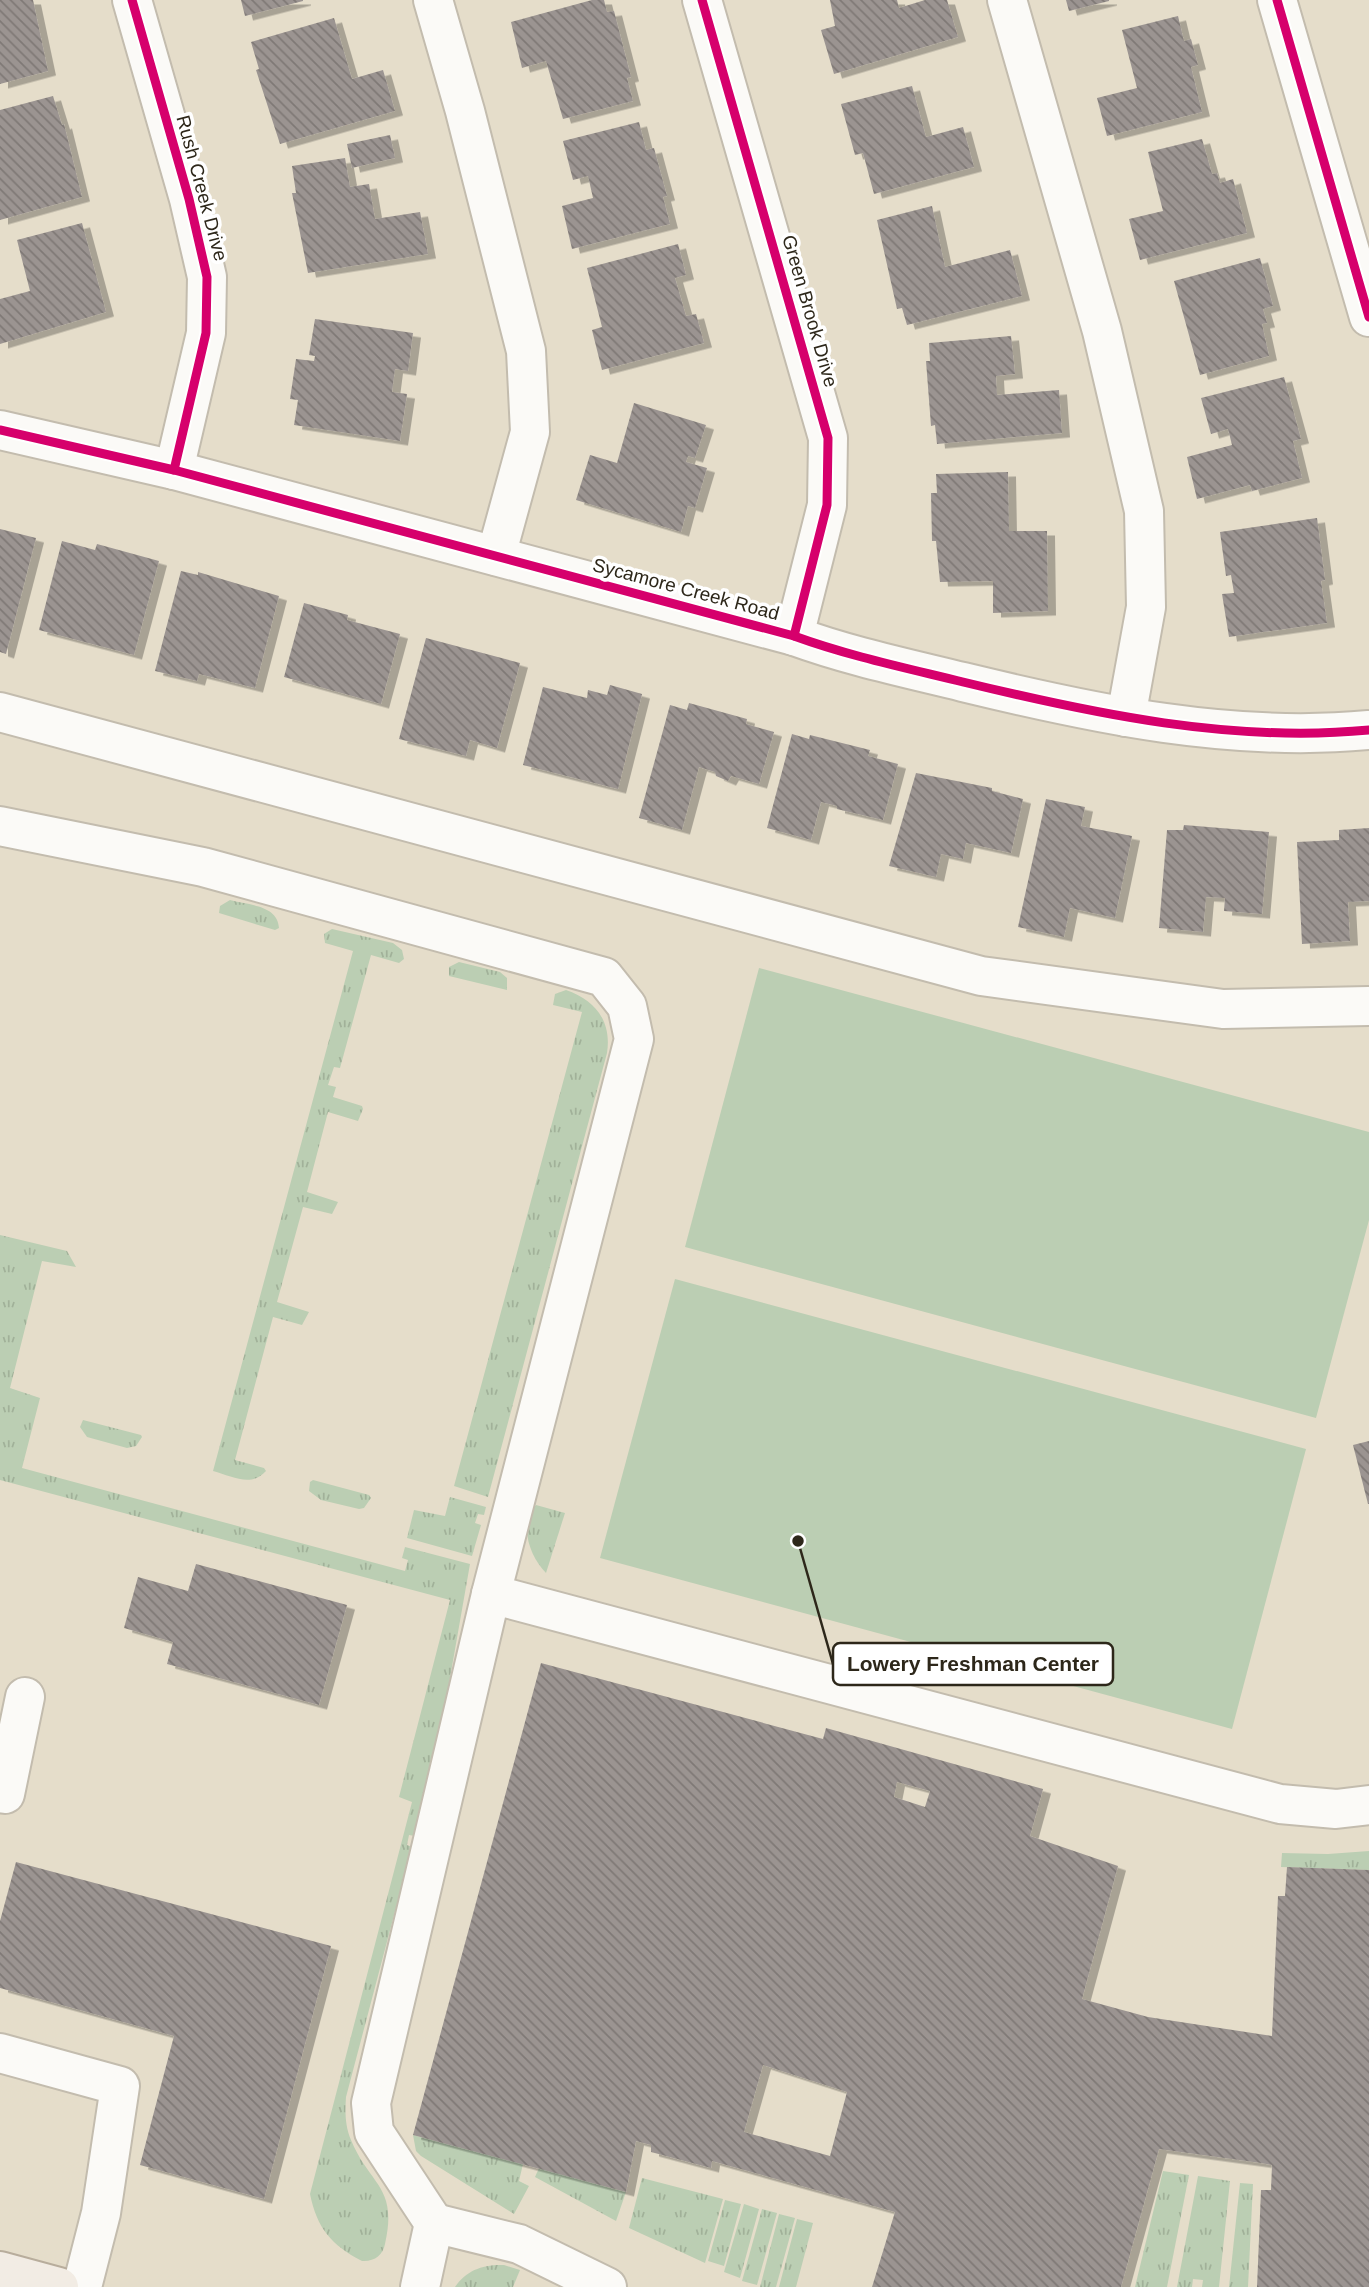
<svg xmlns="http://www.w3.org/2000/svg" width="1369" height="2287" font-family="Helvetica,sans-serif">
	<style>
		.grass { fill: url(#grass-tufts) }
		.green { fill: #bbceb3 }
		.building { fill: url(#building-back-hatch); fill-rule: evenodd; filter: url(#shadow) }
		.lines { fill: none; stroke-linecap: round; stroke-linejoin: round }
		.minor-casing { stroke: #c3bcae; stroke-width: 42 }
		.major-casing { stroke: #b8ad9c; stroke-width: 42 }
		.minor { stroke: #fbfaf7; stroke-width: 38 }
		.major { stroke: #f2ece4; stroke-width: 38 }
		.cycleway-casing { stroke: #fff; stroke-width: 13 }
		.cycleway { stroke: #d6006c; stroke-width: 9 }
		.labels { text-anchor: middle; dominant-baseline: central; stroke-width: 7; stroke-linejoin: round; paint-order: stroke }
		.street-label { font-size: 19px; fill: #2d271a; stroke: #fff }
		.leader { fill: none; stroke: #2d271a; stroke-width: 2.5 }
		.callout-dot { fill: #2d271a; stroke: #fff; stroke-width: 2.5 }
		.callout { fill: #fff; stroke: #2d271a; stroke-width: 2.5 }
		.callout-label { font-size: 21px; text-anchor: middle; font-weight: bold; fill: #2d271a }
	</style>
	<defs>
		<pattern id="grass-tufts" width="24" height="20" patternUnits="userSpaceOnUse" patternTransform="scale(1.75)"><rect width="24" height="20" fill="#bbceb3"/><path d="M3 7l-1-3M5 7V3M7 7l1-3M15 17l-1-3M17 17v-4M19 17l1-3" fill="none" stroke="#a1b199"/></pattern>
		<pattern id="building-back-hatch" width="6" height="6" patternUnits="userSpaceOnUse" patternTransform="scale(1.75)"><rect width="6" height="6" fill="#9b9491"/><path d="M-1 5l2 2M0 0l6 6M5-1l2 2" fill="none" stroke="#7f7976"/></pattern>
		<filter id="shadow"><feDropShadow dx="8" dy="4.5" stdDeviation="0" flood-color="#0004"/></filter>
	</defs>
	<rect width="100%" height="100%" fill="#e5ddca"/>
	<g class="grass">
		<path d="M230,900C248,905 278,905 279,928L275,930L219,913L220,906Z"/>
		<path d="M332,929L393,943L402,950L404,959L399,963L371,955L340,1068L334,1067L328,1085L336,1087L333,1097L362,1106L363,1109L358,1121L328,1112L307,1192L338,1202L332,1214L303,1207L277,1302L309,1312L302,1325L273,1317L235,1460L264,1468L266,1471C251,1488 232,1476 213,1471L353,951L325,943L324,934Z"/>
		<polygon points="459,962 500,972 507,978 507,990 449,976 449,967"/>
		<path d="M566,990C595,1000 612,1021 607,1053L488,1497L454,1486L582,1012L553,1005L555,994Z"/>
		<path d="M0,1235L67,1251L76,1267L42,1261L10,1388L40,1398L22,1468L405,1571L408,1560L402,1558L405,1547L470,1564L434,1769L415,1836L409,1835L407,1845L412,1847L346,2097C345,2112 345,2126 351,2140C370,2186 398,2186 385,2244C383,2255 374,2262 362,2261C331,2245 317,2228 310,2194L412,1802L399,1797L450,1600L0,1480Z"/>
		<polygon points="83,1420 141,1435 142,1437 136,1446 127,1448 87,1437 80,1427"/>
		<polygon points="313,1480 369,1495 371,1498 364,1508 359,1509 321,1500 309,1491 310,1482"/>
		<polygon points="450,1497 486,1507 484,1515 478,1514 475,1523 481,1525 472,1556 407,1538 414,1510 445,1516"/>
		<path d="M536,1505L565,1513L546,1573C530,1557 518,1525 536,1505Z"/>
		<polygon points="1369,1851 1369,1870 1281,1867 1282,1853 1328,1854"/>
		<polygon points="413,2135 523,2164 519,2181 529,2186 514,2214 421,2156 416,2151"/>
		<polygon points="539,2168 626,2192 616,2221 535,2177"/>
		<polygon points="1163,2171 1189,2175 1167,2287 1135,2287"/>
		<polygon points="1198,2176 1230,2181 1219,2287 1202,2287 1203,2280 1193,2279 1192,2287 1177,2287"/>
		<polygon points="642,2178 723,2199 705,2263 629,2228"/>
		<polygon points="1240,2183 1253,2184 1248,2287 1229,2287"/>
		<polygon points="725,2200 741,2204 724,2266 708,2261"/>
		<polygon points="744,2204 759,2209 740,2278 724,2272"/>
		<polygon points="762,2209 777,2213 757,2285 742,2281"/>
		<polygon points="779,2214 795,2218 776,2287 760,2287"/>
		<polygon points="797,2219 813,2223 796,2287 779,2287"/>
		<path d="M504,2265L520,2270L513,2287H455C466,2270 484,2264 504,2265Z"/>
	</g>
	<g class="green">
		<polygon points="759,968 1369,1132 1369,1220 1316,1418 685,1247"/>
		<polygon points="675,1279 1306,1449 1232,1729 600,1558"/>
	</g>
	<g class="building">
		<polygon points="0,0 33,0 48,71 0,84"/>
		<polygon points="241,0 303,0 303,1 245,16"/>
		<polygon points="592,0 604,0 607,12 614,11 631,77 627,78 633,101 563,119 546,61 522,68 511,22"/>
		<polygon points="830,0 897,0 899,8 925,0 947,0 958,37 834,74 821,30 835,26"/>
		<polygon points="1066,0 1109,0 1109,1 1069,11"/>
		<polygon points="1178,16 1184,41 1191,39 1198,65 1191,67 1202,112 1107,136 1097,98 1137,88 1122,30"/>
		<polygon points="334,18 352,79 383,70 395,111 280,144 256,70 259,69 251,42"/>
		<polygon points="912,86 926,137 963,127 974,167 874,194 863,153 855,155 841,104"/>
		<polygon points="53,96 62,125 64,124 82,197 0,220 0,110"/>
		<polygon points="639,122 646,150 654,148 667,196 663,197 670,224 572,249 562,206 593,198 588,176 573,180 563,141"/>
		<polygon points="390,135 395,158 352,168 347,144"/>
		<polygon points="1202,139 1212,174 1217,173 1220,183 1233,179 1247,233 1140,260 1129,219 1163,211 1148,152"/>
		<polygon points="345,158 350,187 369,184 375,219 420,212 428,254 308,273 292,193 296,193 292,166"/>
		<polygon points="932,206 945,267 1010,250 1022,296 907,325 902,308 897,309 877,220"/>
		<polygon points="82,223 106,312 0,344 0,299 30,291 17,240"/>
		<polygon points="678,244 686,275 675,278 686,316 696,314 704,343 602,370 592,330 602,327 587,268"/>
		<polygon points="1260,258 1273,306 1263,309 1267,323 1262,324 1269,356 1200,375 1174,281"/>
		<polygon points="315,319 413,333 408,371 395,369 392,392 407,394 400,441 294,425 298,400 290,399 296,359 314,361 315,356 309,355"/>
		<polygon points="1011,336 1015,374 996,376 997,395 1059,390 1062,433 937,444 935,425 931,426 926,361 930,361 929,343"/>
		<polygon points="1284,377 1301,439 1293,441 1302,478 1252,491 1250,485 1197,499 1187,457 1232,445 1228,429 1211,434 1201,398"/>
		<polygon points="634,403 706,425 695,458 688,456 686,462 707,468 695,508 688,506 681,532 576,500 590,455 617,463"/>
		<polygon points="1008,472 1009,531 1047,531 1048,611 993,613 993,581 940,582 936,541 932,541 931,493 937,493 936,474"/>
		<polygon points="1317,518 1325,580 1321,581 1327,623 1229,637 1222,594 1234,593 1231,575 1226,576 1220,532"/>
		<polygon points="0,529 36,538 6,654 0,652"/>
		<polygon points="62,541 95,550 97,544 159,561 134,655 39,630"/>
		<polygon points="181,571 198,575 198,572 279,596 255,688 199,674 197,681 155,671"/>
		<polygon points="304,603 348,615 347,620 400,634 381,704 284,677"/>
		<polygon points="426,638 520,663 497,748 470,740 466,756 399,739"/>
		<polygon points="610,685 642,694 618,789 523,765 543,687 587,698 588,690 607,695"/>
		<polygon points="689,703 747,719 746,724 774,732 759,784 731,776 728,781 716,776 715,772 699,767 682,830 639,818 670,705 687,710"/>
		<polygon points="792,734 809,739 810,735 870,750 868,756 898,764 883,820 837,809 837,806 821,802 811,840 767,828"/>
		<polygon points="916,773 992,788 992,791 1023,799 1011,853 966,843 963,859 941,854 936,877 889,866"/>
		<polygon points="1046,799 1085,807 1081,826 1132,836 1115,918 1070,908 1064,937 1018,927"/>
		<polygon points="1184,825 1269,832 1262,914 1224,911 1225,898 1206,897 1203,932 1159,928 1167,830 1183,830"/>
		<polygon points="1369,828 1369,901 1348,902 1350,941 1302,944 1297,842 1339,840 1339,830"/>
		<polygon points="1369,1441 1369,1504 1368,1504 1353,1445"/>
		<polygon points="196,1564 347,1605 319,1705 167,1664 173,1642 124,1628 138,1577 188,1591"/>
		<path d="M541,1663L823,1739L826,1728L1043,1789L1030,1836L1118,1866L1082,1999L1148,2017L1272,2036L1278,1896H1285L1287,1867L1369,1870V2287H1257L1261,2190H1271L1272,2165L1261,2163L1159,2149L1121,2287H872L895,2212L712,2161L711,2168L651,2152V2145L636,2141L626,2192L413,2135ZM897,1782L930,1791L925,1807L894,1797ZM763,2065L847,2092L830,2156L744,2132Z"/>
		<polygon points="16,1862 331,1946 264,2199 140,2165 174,2036 0,1988 0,1921"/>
	</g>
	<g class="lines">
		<g class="minor-casing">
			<g id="minor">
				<polyline points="132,0 189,199 207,277 206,333 174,470"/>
				<polyline points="433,0 465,111 526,351 530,432 496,556"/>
				<polyline points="702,0 828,438 827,505 794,636"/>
				<polyline points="1007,0 1102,331 1144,511 1146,607 1126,717"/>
				<polyline points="1277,0 1369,317"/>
				<path d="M0,430L174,470L794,636C849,656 906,668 963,682C1095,714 1232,743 1369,730"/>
				<polyline points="0,712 981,976 1223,1009 1369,1006"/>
				<polyline points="0,826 203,867 604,977 627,1006 634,1039 491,1594"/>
				<polyline points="5,1794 25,1697"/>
				<polyline points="0,2053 120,2086 101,2213 82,2287"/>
				<polyline points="434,2223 519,2244 607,2287"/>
				<polyline points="420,2287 434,2223 374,2132 371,2103 491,1594 1280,1804 1336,1809 1369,1805"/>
			</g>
		</g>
		<g class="major-casing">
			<polyline id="major" points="0,2271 59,2287"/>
		</g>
		<use href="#minor" class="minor"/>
		<use href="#major" class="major"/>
		<g class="cycleway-casing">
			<g id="cycleway">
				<polyline points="132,0 189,199 207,277 206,333 174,470"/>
				<polyline points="702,0 828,438 827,505 794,636"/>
				<polyline points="1277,0 1369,317"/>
				<path d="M0,430L174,470L794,636C849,656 906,668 963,682C1095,714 1232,743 1369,730"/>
			</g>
		</g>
		<use href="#cycleway" class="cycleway"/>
	</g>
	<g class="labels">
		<g class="street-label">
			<text transform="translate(202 188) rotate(75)">Rush Creek Drive</text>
			<text transform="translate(810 311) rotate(74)">Green Brook Drive</text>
			<text transform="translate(686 589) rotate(15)">Sycamore Creek Road</text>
		</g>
	</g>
	<path class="leader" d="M798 1541L833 1664"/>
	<circle class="callout-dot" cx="798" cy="1541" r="7"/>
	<rect class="callout" x="833" y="1643" width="280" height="42" rx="7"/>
	<g class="callout-label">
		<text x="973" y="1671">Lowery Freshman Center</text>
	</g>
</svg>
